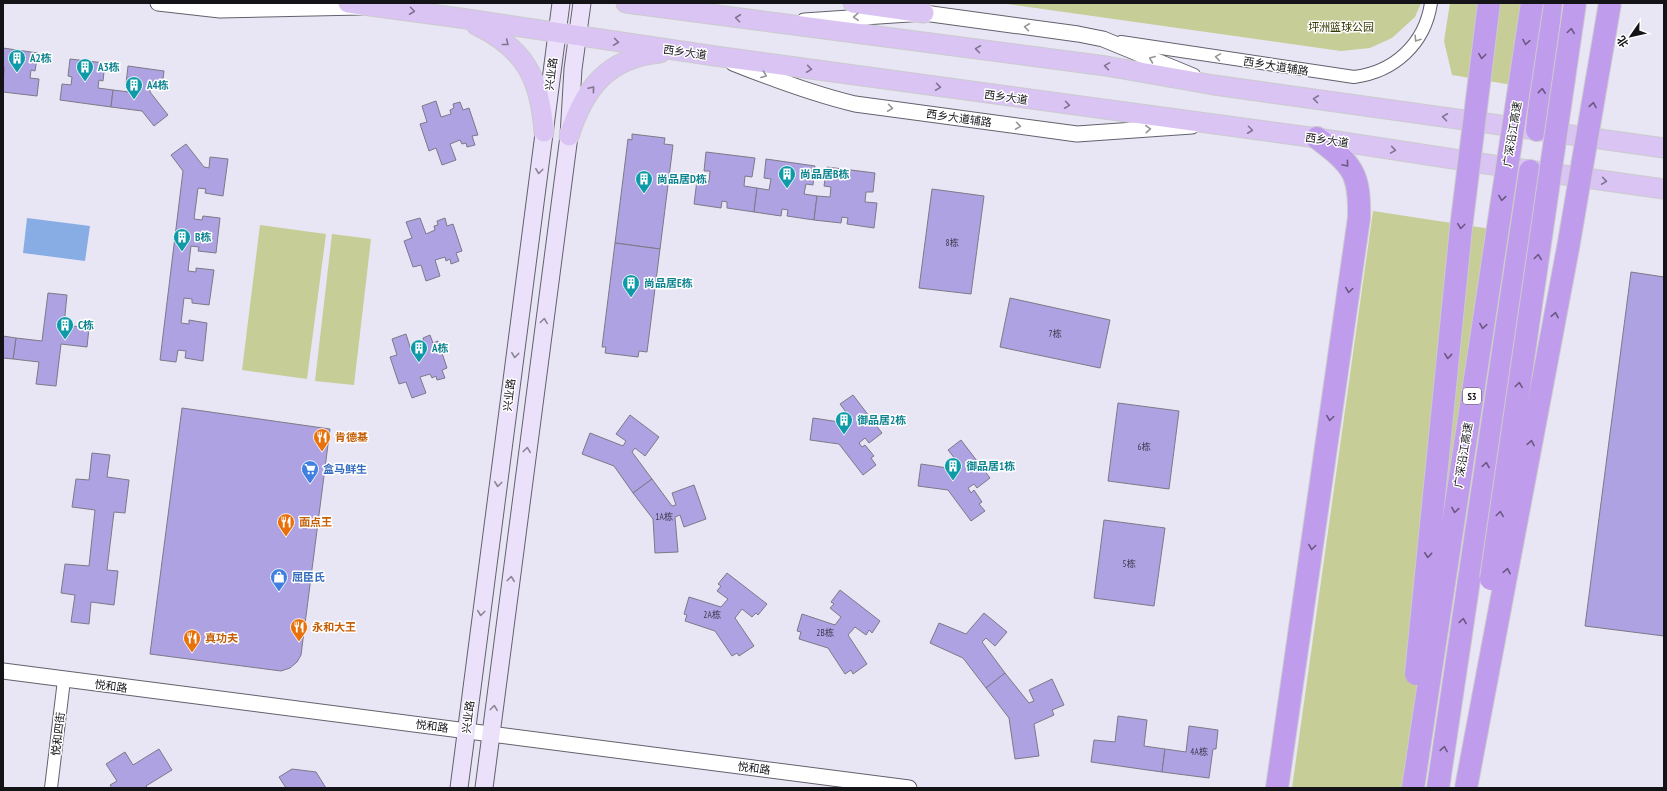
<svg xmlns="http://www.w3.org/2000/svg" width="1667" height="791" font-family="'PT Sans Narrow','Noto Sans SC',sans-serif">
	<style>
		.green { fill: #c6cd96 }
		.water { fill: #88ade5 }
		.building { fill: #aea2e2; stroke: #7c7a87 }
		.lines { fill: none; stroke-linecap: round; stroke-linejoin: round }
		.minor-casing { stroke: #63616d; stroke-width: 14 }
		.tertiary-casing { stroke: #63616d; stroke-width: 17 }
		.secondary-casing { stroke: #63616d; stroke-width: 19 }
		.primary-casing { stroke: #cbcbcc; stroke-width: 21 }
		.motorway-casing { stroke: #cbcbcc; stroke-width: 24 }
		.minor { stroke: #fff; stroke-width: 12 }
		.tertiary { stroke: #fff; stroke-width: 15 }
		.secondary { stroke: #ece1fa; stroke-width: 17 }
		.primary { stroke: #d9c4f4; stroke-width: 19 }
		.motorway { stroke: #c09ced; stroke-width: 22 }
		.motorway-bridge-casing { stroke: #cbcbcc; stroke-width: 24; stroke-linecap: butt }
		.motorway-bridge { stroke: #c09ced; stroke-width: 22 }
		.oneway { stroke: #807491 }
		.oneway2 { stroke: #959597 }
		.oneway3 { stroke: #6a5882 }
		.oneway4 { stroke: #8b8494 }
		.labels { text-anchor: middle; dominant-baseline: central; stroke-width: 3; stroke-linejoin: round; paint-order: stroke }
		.number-label { font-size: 9px; fill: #3a374a }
		.shield { fill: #fff; stroke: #5a5a5d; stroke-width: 1 }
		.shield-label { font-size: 10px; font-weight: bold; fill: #141318 }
		.park-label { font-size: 11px; fill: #353901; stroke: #fff }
		.street-label { font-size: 11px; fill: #141318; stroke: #fff }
		.culture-label { font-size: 11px; font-weight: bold; fill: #0d838f; stroke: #fff; text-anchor: start }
		.food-label { font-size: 11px; font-weight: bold; fill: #c56008; stroke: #fff; text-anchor: start }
		.shop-label { font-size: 11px; font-weight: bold; fill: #366cbe; stroke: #fff; text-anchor: start }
	</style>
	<rect width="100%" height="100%" fill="#e8e6f4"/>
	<g class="green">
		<polygon points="1000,3 1421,3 1415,17 1392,38 1370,48 1341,51"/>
		<polygon points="1450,3 1538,3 1525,87 1452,75 1444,41"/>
		<polygon points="1373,211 1504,231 1421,788 1292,788"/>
		<polygon points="260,225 326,234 307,379 242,370"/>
		<polygon points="332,234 371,239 354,385 315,381"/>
	</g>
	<polygon class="water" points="27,218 90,226 85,261 23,253"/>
	<g class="building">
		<polygon points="3,48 38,53 35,71 31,70 30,78 39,79 37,96 3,92 4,67 3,67"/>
		<polygon points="70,59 105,63 103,81 99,80 98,88 113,90 111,107 60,100 62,84 71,85 72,77 68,76"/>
		<polygon points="128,66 164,71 162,88 151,87 150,92 168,115 154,126 142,111 111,107 113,90 129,92 130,85 126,84"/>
		<polygon points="436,101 441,117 451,114 450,110 454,108 453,104 460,102 463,110 469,108 478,135 472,136 475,145 467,147 466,143 462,144 460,140 450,144 456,160 442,165 436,148 429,151 420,124 427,122 422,106"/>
		<polygon points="632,134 665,138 664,144 673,145 660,249 615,243 628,139 632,140"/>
		<polygon points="186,144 204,167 209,168 210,157 228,159 223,196 205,193 206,189 198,188 194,219 202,220 203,216 220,218 216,253 198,251 199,247 191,246 188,271 196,272 196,268 214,270 209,305 192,303 192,299 184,298 181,323 189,324 189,320 207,323 203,361 185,358 186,351 178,350 176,362 160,360 183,171 171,155"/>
		<polygon points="706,152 755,158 752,177 745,176 744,186 757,188 754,212 727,208 727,202 722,201 721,208 694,204 697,180 709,182 710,171 704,171"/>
		<polygon points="766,159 815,166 813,185 806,184 804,194 817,196 814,220 787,216 788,210 782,209 781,216 754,212 757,188 769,190 771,179 764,178"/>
		<polygon points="827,167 875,173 873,192 866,192 865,202 877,203 874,228 847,224 848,218 842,217 841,223 814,220 817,196 830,197 831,187 824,186"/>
		<polygon points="932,189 984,196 971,294 919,288"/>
		<polygon points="420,218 426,234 435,230 434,226 438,225 437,221 445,218 447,226 453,224 462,251 456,253 459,261 451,264 450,259 446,261 445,257 435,260 440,276 426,281 421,265 413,267 404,241 412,238 406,222"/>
		<polygon points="615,243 660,249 647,352 639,351 638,357 605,353 606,347 602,347"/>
		<polygon points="1631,272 1664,277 1664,636 1585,626"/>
		<polygon points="48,293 67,295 64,325 89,328 87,347 61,344 56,386 36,384 39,362 13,359 16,338 42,341"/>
		<polygon points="1010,298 1110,320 1100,368 1000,347"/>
		<polygon points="406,334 411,350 421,347 420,343 424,342 423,338 430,335 433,343 438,341 447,368 442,370 445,378 437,380 436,376 432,378 430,374 420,377 426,393 412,398 406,382 399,384 390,357 397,355 392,339"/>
		<polygon points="3,336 16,338 13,359 3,358"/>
		<polygon points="853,395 882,433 869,443 865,438 859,443 862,447 865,445 874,456 871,458 876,465 863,475 839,444 810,440 813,418 846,423 851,419 840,404"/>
		<polygon points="1118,403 1179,411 1169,489 1108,481"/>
		<polygon points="182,408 330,429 301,655 297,662 290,668 281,671 150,654"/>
		<polygon points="630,415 659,437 645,456 635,448 632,452 652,479 633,493 614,466 582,454 590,433 623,446 626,441 616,434"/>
		<polygon points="961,440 990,478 977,488 974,484 968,488 971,493 974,490 982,502 979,504 985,511 971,521 948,490 918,486 921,464 954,469 960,465 948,450"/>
		<polygon points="92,453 110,455 107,477 129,480 125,513 114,512 107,570 118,571 114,605 91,602 89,624 71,622 75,595 61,593 65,564 89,566 95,510 72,507 76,479 89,480"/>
		<polygon points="652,479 672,506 676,505 672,493 694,485 706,519 684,527 680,515 675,517 678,552 655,553 653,519 633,493"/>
		<polygon points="1104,520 1165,528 1154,606 1094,598"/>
		<polygon points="727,573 767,604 758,615 756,613 752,617 742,609 735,618 754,646 739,656 737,653 732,656 715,631 685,621 687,615 684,614 689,597 721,607 728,599 717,591 721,586 718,584"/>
		<polygon points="840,590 880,621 872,633 869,630 866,635 855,627 848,635 867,664 853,674 851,670 845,674 828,648 799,639 801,632 797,631 802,614 835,625 841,617 830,608 834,604 831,602"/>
		<polygon points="984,613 1007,632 995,646 986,638 982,642 1005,673 986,688 963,658 930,643 939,623 966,634"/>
		<polygon points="1005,673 1029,703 1034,701 1029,690 1052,679 1064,705 1052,710 1054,715 1034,724 1039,756 1015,759 1009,718 986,688"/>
		<polygon points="1118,716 1147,720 1144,746 1165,749 1162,772 1091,762 1094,740 1115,742"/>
		<polygon points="1189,726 1218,730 1216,749 1213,749 1209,778 1162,772 1165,749 1186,752"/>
		<polygon points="159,749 172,770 146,786 148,788 112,788 110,785 117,781 106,764 125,752 133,765"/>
		<polygon points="292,769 316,772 326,788 286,788 279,777"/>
	</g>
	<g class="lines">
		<g class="minor-casing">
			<g id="minor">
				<path d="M1121,42L1354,77C1394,72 1425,44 1431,3"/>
				<polyline points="51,788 64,680"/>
			</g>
		</g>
		<g class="tertiary-casing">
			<g id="tertiary">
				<polyline points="158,3 220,10 361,7"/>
				<polyline points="804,21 924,13 1078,34 1103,39 1193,76"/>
				<path d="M733,63C773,79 813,94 855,104L1077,134L1192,126"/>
				<polyline points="3,671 909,788"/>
			</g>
		</g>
		<g class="secondary-casing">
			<g id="secondary">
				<polyline points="459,788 561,3"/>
				<polyline points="484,788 569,136 573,69 582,3"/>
			</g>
		</g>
		<g class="primary-casing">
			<g id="primary">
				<polyline points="348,3 460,18 715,56 1317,138 1486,164 1664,189"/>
				<polyline points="626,3 1106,66 1214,85 1664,148"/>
				<polyline points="853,3 924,13"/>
				<path d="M476,25C526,49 540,79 544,132"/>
				<path d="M569,136C584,89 607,58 660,53"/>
			</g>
		</g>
		<g class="motorway-casing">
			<g id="motorway">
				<polyline points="1537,130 1551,3"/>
				<path d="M1277,788L1359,218C1360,173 1353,165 1317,138"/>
				<polyline points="1438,788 1530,171"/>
			</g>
		</g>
		<use href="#minor" class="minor"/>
		<use href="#tertiary" class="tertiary"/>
		<use href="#secondary" class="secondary"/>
		<use href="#primary" class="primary"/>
		<use href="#motorway" class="motorway"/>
		<g class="motorway-bridge-casing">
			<g id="motorway-bridge">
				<polyline points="1491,579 1575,3"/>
				<polyline points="1416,674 1461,228 1489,3"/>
				<polyline points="1413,788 1532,3"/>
				<polyline points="1466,788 1568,248 1610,3"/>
			</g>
		</g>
		<use href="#motorway-bridge" class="motorway-bridge"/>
	</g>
	<defs><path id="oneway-chevron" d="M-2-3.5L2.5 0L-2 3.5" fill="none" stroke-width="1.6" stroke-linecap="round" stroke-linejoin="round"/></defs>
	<g class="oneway">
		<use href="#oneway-chevron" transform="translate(412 11) rotate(7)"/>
		<use href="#oneway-chevron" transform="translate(738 18) rotate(-173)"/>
		<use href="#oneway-chevron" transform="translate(616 42) rotate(8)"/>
		<use href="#oneway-chevron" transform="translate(506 43) rotate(39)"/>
		<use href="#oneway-chevron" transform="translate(978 49) rotate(-172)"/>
		<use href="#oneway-chevron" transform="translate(1107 66) rotate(-171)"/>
		<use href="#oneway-chevron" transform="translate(809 69) rotate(8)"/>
		<use href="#oneway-chevron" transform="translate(938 87) rotate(8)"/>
		<use href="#oneway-chevron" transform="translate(592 89) rotate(-50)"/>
		<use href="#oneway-chevron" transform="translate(1316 99) rotate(-172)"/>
		<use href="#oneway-chevron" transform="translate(1067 105) rotate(8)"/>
		<use href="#oneway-chevron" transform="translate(1445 117) rotate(-172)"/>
		<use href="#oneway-chevron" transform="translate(1250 130) rotate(7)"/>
		<use href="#oneway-chevron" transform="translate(1393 150) rotate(9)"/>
		<use href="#oneway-chevron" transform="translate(1604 181) rotate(8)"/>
	</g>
	<g class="oneway2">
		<use href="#oneway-chevron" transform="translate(856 17) rotate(176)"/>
		<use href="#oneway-chevron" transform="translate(1027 27) rotate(-172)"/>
		<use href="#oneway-chevron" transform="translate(1417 39) rotate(123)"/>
		<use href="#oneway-chevron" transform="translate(1218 57) rotate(-171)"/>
		<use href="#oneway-chevron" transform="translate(1152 59) rotate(-158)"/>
		<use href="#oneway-chevron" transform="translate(764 75) rotate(21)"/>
		<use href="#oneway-chevron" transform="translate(890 108) rotate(8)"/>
		<use href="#oneway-chevron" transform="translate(1018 126) rotate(8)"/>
		<use href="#oneway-chevron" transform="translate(1148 129) rotate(-4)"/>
	</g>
	<g class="oneway3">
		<use href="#oneway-chevron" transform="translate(1571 31) rotate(-82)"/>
		<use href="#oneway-chevron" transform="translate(1526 42) rotate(99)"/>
		<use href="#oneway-chevron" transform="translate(1482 56) rotate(97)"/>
		<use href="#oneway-chevron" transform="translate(1542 91) rotate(-84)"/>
		<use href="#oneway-chevron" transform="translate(1593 105) rotate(-80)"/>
		<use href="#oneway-chevron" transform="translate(1346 164) rotate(50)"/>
		<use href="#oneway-chevron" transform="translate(1502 198) rotate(99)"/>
		<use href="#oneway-chevron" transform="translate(1461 226) rotate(97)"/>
		<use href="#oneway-chevron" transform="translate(1538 257) rotate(-82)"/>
		<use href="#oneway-chevron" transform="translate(1349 290) rotate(98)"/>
		<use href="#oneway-chevron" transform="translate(1555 315) rotate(-79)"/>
		<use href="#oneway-chevron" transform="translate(1483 326) rotate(99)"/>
		<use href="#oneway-chevron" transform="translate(1448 356) rotate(96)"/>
		<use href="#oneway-chevron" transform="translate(1519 385) rotate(-82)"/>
		<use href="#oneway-chevron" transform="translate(1330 418) rotate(98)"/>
		<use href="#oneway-chevron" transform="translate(1531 443) rotate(-79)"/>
		<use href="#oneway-chevron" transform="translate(1486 465) rotate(-81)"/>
		<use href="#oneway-chevron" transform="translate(1455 510) rotate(99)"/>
		<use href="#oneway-chevron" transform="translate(1500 514) rotate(-82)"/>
		<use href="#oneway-chevron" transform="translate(1312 547) rotate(98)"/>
		<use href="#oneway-chevron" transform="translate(1428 555) rotate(96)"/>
		<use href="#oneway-chevron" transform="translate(1507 571) rotate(-79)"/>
		<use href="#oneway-chevron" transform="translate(1463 621) rotate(-81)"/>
		<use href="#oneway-chevron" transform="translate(1444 749) rotate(-81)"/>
	</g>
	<g class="oneway4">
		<use href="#oneway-chevron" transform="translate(539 171) rotate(97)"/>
		<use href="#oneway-chevron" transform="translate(544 321) rotate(-82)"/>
		<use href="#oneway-chevron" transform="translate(515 355) rotate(97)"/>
		<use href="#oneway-chevron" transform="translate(527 450) rotate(-83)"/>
		<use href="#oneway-chevron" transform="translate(498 484) rotate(97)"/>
		<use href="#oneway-chevron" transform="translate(511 579) rotate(-83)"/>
		<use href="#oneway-chevron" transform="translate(481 613) rotate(97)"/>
		<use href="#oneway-chevron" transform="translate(494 708) rotate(-83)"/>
	</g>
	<defs>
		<g id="building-pin" transform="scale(0.9)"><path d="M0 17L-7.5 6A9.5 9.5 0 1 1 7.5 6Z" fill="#0f9aa8" stroke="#fff"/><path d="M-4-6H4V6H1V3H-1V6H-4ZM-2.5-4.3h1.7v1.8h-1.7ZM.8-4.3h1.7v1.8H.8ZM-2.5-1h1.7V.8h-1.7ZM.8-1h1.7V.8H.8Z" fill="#fff"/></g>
		<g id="restaurant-pin" transform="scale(0.9)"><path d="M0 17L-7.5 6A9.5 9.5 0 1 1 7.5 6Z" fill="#e8710a" stroke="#fff"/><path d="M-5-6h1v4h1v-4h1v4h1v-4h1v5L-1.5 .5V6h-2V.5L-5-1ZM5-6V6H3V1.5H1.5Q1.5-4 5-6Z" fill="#fff"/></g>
		<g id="supermarket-pin" transform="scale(0.9)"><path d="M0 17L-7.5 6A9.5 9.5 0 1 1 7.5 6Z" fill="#3f7fe0" stroke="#fff"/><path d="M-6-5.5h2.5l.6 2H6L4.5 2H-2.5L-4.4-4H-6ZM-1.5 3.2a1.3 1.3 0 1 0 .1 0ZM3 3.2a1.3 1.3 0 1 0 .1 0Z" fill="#fff"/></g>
		<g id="shop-pin" transform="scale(0.9)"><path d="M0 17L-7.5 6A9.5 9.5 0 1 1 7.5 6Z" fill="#3f7fe0" stroke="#fff"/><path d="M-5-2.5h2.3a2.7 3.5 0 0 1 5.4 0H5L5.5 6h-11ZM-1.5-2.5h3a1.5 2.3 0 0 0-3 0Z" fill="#fff"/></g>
	</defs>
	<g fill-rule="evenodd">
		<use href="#building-pin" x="17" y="58"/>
		<use href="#building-pin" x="85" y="67"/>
		<use href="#building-pin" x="134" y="85"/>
		<use href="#building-pin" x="787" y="174"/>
		<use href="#building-pin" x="644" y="179"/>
		<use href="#building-pin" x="182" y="237"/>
		<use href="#building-pin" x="631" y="283"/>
		<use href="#building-pin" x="65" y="325"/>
		<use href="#building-pin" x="419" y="348"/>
		<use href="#building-pin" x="844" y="420"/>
		<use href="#restaurant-pin" x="322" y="437"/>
		<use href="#building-pin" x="953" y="466"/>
		<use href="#supermarket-pin" x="310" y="469"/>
		<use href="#restaurant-pin" x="286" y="522"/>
		<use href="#shop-pin" x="279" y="577"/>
		<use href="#restaurant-pin" x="299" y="627"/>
		<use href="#restaurant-pin" x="192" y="638"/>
	</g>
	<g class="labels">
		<g class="number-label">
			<text x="952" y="242">8栋</text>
			<text x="1055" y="333">7栋</text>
			<text x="1144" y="446">6栋</text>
			<text x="664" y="516">1A栋</text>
			<text x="1129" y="563">5栋</text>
			<text x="712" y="614">2A栋</text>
			<text x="825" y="632">2B栋</text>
			<text x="1199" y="751">4A栋</text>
		</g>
		<rect class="shield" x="1463" y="388" width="18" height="16" rx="3"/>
		<g class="shield-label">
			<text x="1472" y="396">S3</text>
		</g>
		<g class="park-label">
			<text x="1341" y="27">坪洲篮球公园</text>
		</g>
		<g class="street-label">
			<text transform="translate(685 52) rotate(8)">西乡大道</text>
			<text transform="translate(1276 66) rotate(9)">西乡大道辅路</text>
			<text transform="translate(551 74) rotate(-83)">兴业路</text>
			<text transform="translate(1006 97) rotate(8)">西乡大道</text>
			<text transform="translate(959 118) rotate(8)">西乡大道辅路</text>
			<text transform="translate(1512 134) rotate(-81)">广深沿江高速</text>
			<text transform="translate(1327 140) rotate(8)">西乡大道</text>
			<text transform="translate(509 395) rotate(-83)">兴业路</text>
			<text transform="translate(1463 455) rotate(-81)">广深沿江高速</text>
			<text transform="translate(111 686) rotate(7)">悦和路</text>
			<text transform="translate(468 717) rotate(-83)">兴业路</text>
			<text transform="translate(432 726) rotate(7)">悦和路</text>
			<text transform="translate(58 734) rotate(-83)">悦和四街</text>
			<text transform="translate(754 768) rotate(7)">悦和路</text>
		</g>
		<g class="culture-label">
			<text x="30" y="58">A2栋</text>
			<text x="98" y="67">A3栋</text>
			<text x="147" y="85">A4栋</text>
			<text x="800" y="174">尚品居B栋</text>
			<text x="657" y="179">尚品居D栋</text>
			<text x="195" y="237">B栋</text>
			<text x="644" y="283">尚品居E栋</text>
			<text x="78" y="325">C栋</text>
			<text x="432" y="348">A栋</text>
			<text x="857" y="420">御品居2栋</text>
			<text x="966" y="466">御品居1栋</text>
		</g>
		<g class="food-label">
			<text x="335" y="437">肯德基</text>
			<text x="299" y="522">面点王</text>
			<text x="312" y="627">永和大王</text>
			<text x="205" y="638">真功夫</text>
		</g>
		<g class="shop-label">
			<text x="323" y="469">盒马鲜生</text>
			<text x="292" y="577">屈臣氏</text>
		</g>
	</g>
	<rect width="1667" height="791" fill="none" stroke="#141318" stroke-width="8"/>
	<g transform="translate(1631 36) rotate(236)" stroke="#ffffff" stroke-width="3" paint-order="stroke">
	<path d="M0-3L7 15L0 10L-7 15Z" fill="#141318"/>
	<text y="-6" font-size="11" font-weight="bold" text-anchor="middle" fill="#141318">北</text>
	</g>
</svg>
